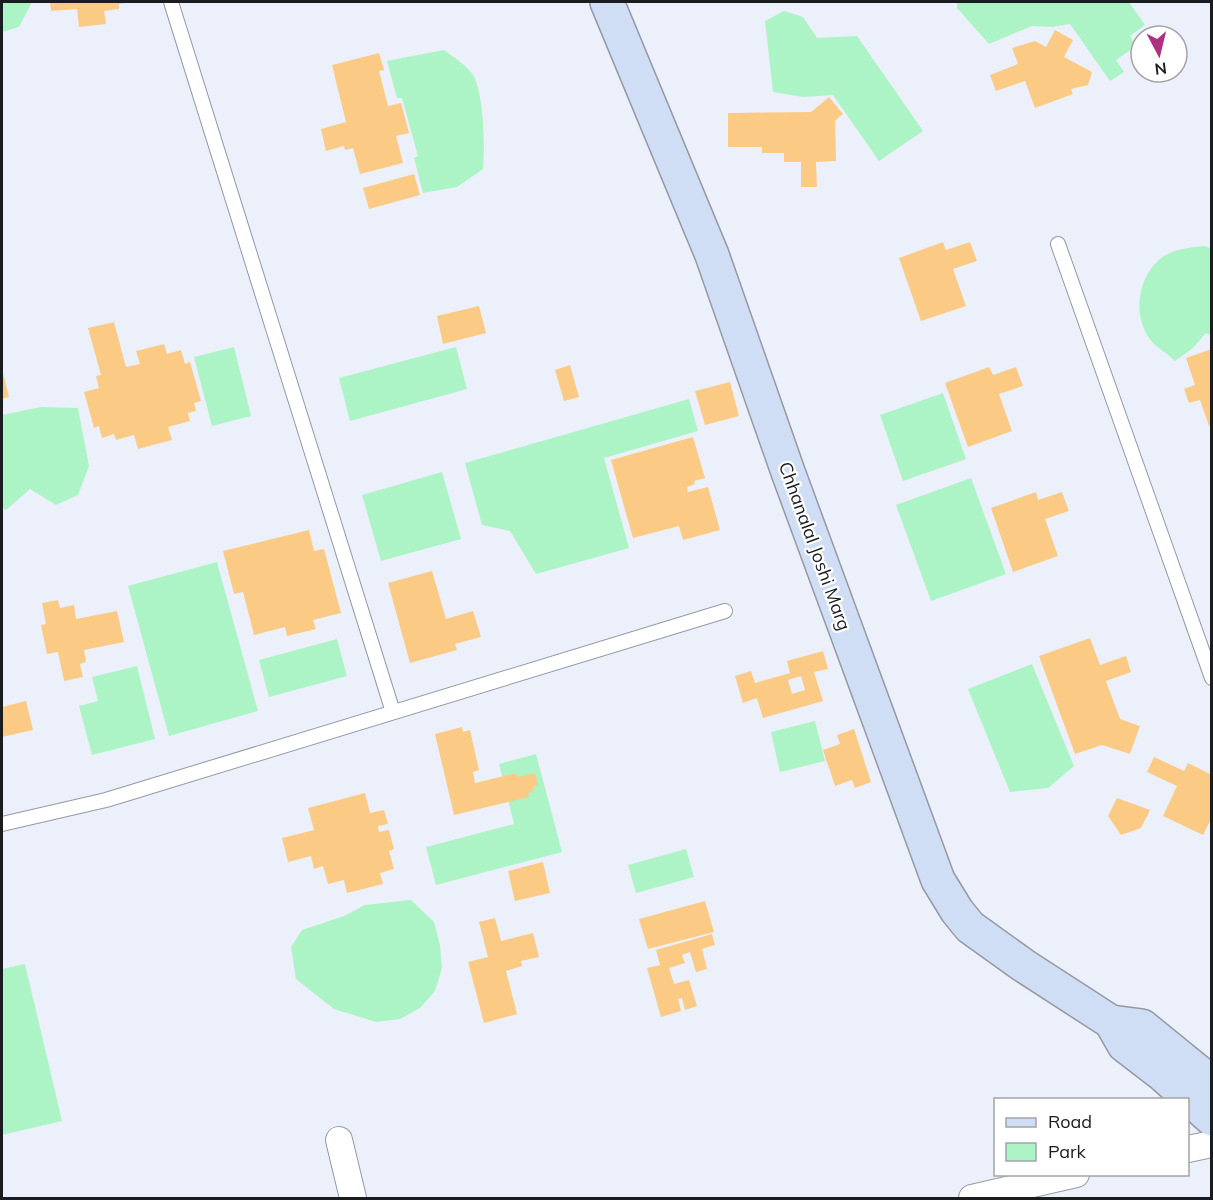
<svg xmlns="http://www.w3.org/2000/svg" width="1213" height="1200" font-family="Mulish,sans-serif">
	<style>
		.green { fill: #acf4c6 }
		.building { fill: #fbcb86; fill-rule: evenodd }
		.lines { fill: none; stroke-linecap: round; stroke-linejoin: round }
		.lane-casing { stroke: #9499a3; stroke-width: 16 }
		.street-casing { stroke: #9499a3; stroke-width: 28 }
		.secondary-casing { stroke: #9499a3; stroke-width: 36 }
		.lane { stroke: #fff; stroke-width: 14 }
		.street { stroke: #fff; stroke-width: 26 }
		.secondary { stroke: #d0def5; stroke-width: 33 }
		.labels { text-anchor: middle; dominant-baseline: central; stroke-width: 4.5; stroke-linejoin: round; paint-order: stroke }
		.street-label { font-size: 18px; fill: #1a1c20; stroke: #fff }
	</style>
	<rect width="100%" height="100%" fill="#ebf0fb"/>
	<g class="green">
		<polygon points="2,2 32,2 19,27 2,32"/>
		<polygon points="957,2 1129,2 1145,25 1130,36 1136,46 1116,60 1124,72 1110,81 1070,24 1052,27 1032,26 989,44 957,8"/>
		<polygon points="784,11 803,17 817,38 857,36 923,131 879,161 833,95 803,97 773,92 765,21"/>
		<path d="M444,50C455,58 465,64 473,75C484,93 485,148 483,169L457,187L423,193L414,158L418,156L402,98H397L387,61Z"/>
		<path d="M1204,246L1211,248V335L1206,333L1193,348L1175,361C1168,354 1159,349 1153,343C1132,320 1136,279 1160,259C1172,249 1188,248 1204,246Z"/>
		<polygon points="234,347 251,416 212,426 194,357"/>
		<polygon points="456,347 467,389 350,421 339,378"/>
		<polygon points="943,393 966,459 903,481 880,415"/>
		<polygon points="689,399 698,431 604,458 629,548 536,574 510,531 482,525 465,463"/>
		<polygon points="41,407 78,408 89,466 78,495 56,505 30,489 6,510 2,508 2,415"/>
		<polygon points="442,472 461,539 381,561 362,495"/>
		<polygon points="971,478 1006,574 931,601 896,505"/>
		<polygon points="217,562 258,711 169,736 128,586"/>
		<polygon points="337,639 347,676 269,697 259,660"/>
		<polygon points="1032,664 1074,766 1048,788 1010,792 968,689"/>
		<polygon points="137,666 155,739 92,755 79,706 98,701 92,677"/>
		<polygon points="815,721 825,761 780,772 771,732"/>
		<polygon points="536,754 562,852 436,885 426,847 514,824 499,764"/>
		<polygon points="686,849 694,877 636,893 628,865"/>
		<polygon points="411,900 434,922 440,945 442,968 435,991 420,1008 400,1019 376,1022 334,1009 296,979 291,947 302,930 344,916 365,905"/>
		<polygon points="25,964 62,1121 2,1135 2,969"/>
	</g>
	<g class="building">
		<polygon points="50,2 126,2 126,3 119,4 119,9 104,11 106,24 79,27 77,9 51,11"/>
		<polygon points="1055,30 1073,40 1064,57 1092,72 1088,85 1071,89 1073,94 1035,108 1025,81 996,91 990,75 1018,64 1012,48 1035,41 1046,47"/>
		<polygon points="379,53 384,70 379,71 388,106 401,103 409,133 396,136 403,163 360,174 353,148 345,150 344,146 326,151 321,129 346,122 332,65"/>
		<polygon points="829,97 843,114 835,121 836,161 816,162 817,187 801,187 801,162 784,162 784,153 762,153 762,147 728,147 728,113 811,112"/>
		<polygon points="414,174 420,195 369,209 363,188"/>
		<polygon points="943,242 946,250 970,242 977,261 953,269 966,306 921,321 899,258"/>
		<polygon points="479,306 486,333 443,344 437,316"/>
		<polygon points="114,322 126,367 140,364 136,351 164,344 167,354 181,350 185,364 190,362 201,401 194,403 196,411 188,413 190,421 168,427 172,440 138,449 134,435 116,440 114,434 102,438 99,426 94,428 84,392 99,388 96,376 101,375 88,328"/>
		<polygon points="1212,349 1212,426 1209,426 1200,400 1189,403 1184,389 1195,385 1186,358"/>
		<polygon points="570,365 579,397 564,401 555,370"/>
		<polygon points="989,367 993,375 1016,367 1023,386 999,394 1012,431 968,447 945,383"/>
		<polygon points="2,369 9,397 2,399"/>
		<polygon points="730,382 739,416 705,425 695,391"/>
		<polygon points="693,437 705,478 694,481 695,484 687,487 688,492 708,487 720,530 683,540 679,526 633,538 611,460"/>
		<polygon points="1036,492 1038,500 1062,492 1069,511 1045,519 1058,556 1013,572 991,508"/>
		<polygon points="309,530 314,551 324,549 341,613 313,620 316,629 287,636 285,627 254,635 243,592 234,594 223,551"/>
		<polygon points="432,571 446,619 473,611 481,637 455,644 457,650 410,663 388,583"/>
		<polygon points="58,600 60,608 74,605 76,619 117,611 124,642 84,650 86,662 80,664 83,677 64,681 58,652 47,654 41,625 46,624 42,603"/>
		<polygon points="1090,638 1100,665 1126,656 1131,672 1106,681 1120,719 1140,726 1130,754 1102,745 1075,754 1039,656"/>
		<path d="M823,651L828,669L814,672L823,701L763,718L757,698L743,703L735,676L751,671L755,683L790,673L787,661ZM801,676L805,690L792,694L788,680Z"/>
		<polygon points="26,701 33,730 2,737 2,707"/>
		<polygon points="462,727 463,732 470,730 479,770 473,772 475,783 516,773 517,777 535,773 538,785 533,786 534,791 528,793 529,797 454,815 435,734"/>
		<polygon points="854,729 871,782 855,788 852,780 835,786 823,750 840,744 837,735"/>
		<polygon points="1154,757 1184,771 1188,763 1212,775 1212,817 1203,835 1163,816 1177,786 1147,772"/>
		<polygon points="365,793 370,813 384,810 388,824 378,826 379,832 389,830 394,849 389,851 394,869 380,873 383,884 347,893 344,880 328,884 323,866 314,869 311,856 288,862 282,838 314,830 308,808"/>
		<polygon points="1117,798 1150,810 1141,828 1121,835 1108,816"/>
		<polygon points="543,862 550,893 515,901 508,871"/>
		<polygon points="705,901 714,932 648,949 639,919"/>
		<polygon points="495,918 501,941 533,933 539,957 521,961 522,966 506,971 517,1014 484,1023 468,962 488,957 479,922"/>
		<polygon points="712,934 715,945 702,949 707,969 696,972 690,952 682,955 685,963 669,968 674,984 689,980 697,1006 685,1010 682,998 678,999 681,1011 661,1017 647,968 660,965 656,950"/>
	</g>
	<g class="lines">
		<g class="lane-casing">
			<g id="lane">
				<polyline points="171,2 393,712"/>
				<polyline points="1058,244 1212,678"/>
				<polyline points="2,824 106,800 725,611"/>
			</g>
		</g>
		<g class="street-casing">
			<g id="street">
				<polyline points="339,1140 353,1198"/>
				<polyline points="1188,1149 1212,1144"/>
				<polyline points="972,1198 1076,1174"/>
			</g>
		</g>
		<g class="secondary-casing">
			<g id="secondary">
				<polyline points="607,2 712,255 788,472 938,880 957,911 970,927 1023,965 1111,1022 1124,1045 1163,1075 1212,1119"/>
				<polyline points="1111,1022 1142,1026 1212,1083"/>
			</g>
		</g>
		<use href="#lane" class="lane"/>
		<use href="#street" class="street"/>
		<use href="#secondary" class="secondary"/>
	</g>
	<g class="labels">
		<g class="street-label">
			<text transform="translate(815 546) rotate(70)">Chhanalal Joshi Marg</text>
		</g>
	</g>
	<rect width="1213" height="1200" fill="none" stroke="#1a1c20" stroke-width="6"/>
	<rect x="994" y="1098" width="195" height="78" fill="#ffffff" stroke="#a3a4a6" stroke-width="1.5"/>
	<rect x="1006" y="1118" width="30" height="9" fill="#d0def5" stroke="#a3a4a6" stroke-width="1.5"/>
	<text x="1048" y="1128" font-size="18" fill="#1a1c20">Road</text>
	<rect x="1006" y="1143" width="30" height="18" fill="#acf4c6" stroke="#a3a4a6" stroke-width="1.5"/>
	<text x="1048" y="1158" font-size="18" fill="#1a1c20">Park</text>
	<g transform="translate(1159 54) rotate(173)"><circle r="28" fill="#ffffff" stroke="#a3a4a6" stroke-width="1.5"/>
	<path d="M0-4.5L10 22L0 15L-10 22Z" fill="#ae3180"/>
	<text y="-9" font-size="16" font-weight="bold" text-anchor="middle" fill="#1a1c20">N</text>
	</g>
</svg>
